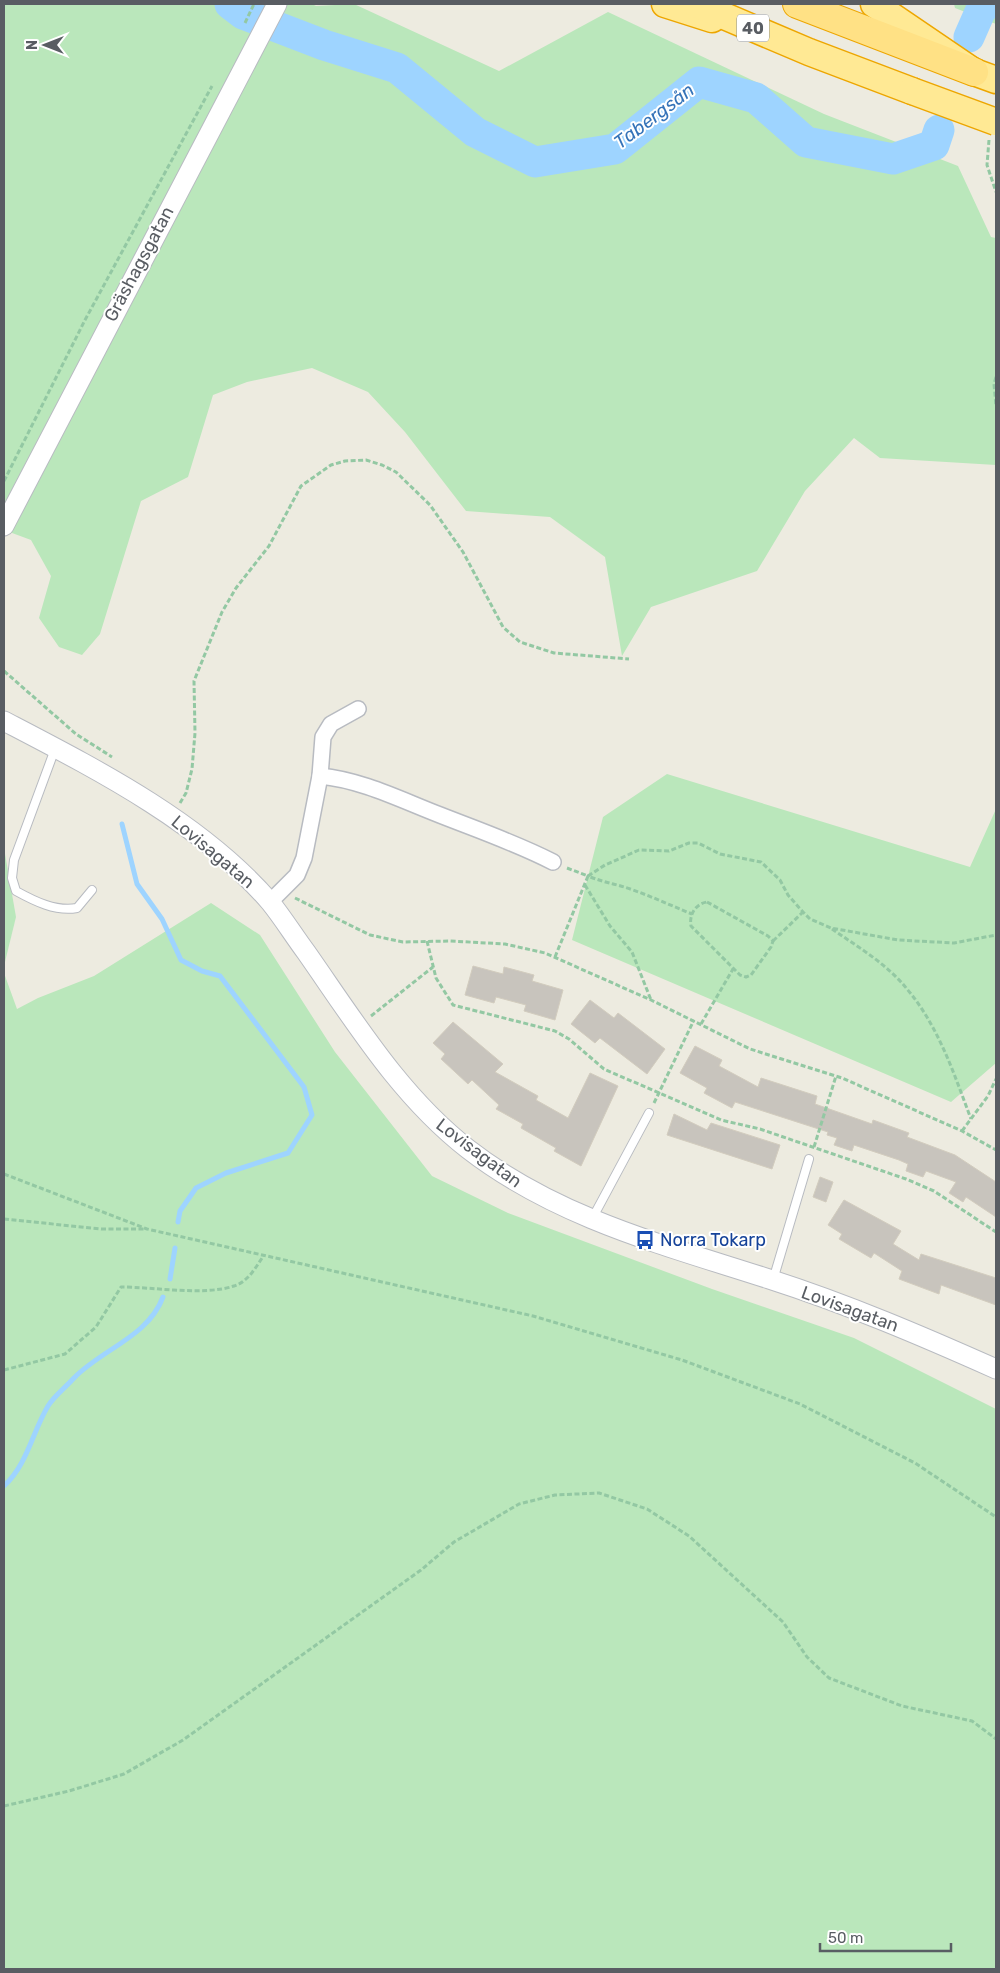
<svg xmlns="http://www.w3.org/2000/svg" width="1000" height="1973" font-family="Rubik,sans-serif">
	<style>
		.green { fill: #bae7bb }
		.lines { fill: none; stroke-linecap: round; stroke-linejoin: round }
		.stream { stroke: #9ed4ff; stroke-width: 5 }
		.river { stroke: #9ed4ff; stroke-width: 31 }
		.building { fill: #c8c4bd; stroke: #d2ccbe }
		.service-casing { stroke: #b8bbc1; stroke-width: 10 }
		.minor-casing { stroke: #b8bbc1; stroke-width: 18 }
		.tertiary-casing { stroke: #b8bbc1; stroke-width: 21 }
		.trunk-casing { stroke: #eda600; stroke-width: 29 }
		.motorway-casing { stroke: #eda600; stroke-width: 30 }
		.path { stroke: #93c8a3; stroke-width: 3; stroke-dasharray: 5 2.5; stroke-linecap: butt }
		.service { stroke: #fff; stroke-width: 8 }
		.minor { stroke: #fff; stroke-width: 15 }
		.tertiary { stroke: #fff; stroke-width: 19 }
		.trunk { stroke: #ffe994; stroke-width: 26 }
		.motorway { stroke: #ffe185; stroke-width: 28 }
		.trunk-bridge-casing { stroke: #eda600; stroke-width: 29; stroke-linecap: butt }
		.trunk-bridge { stroke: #ffe994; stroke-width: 26 }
		.labels { text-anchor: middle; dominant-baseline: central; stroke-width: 4; stroke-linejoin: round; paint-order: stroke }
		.shield { fill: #fff; stroke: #8b8e92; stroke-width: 1 }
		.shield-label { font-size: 16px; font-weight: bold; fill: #595d63 }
		.street-label { font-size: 18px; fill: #595d63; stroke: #fff }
		.transit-label { font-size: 18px; fill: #164399; stroke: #fff; text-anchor: start }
		.water-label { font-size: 19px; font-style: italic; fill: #3573b8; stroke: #fff }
	</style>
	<rect width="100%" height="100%" fill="#edebe0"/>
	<g class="green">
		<polygon points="4,4 312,4 316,6 354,4 499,71 608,12 824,114 958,166 991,237 996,238 996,465 880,458 854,438 805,491 757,571 651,607 622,656 605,557 550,517 466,511 405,432 368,392 312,368 247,382 213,395 188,477 141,501 100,634 82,655 59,647 39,618 51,576 31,540 4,530"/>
		<polygon points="954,4 996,4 996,24 955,8"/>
		<polygon points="667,774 970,867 996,809 996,1063 951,1102 572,940 603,817"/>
		<polygon points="4,848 16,917 4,966"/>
		<polygon points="211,903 260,935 335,1052 432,1176 508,1213 712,1289 854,1338 996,1409 996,1969 4,1969 4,973 17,1009 38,998 94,976"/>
	</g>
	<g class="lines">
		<g class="stream">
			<polyline points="122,824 137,884 162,919 181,960 202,971 220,976 304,1087 312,1115 288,1153 226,1173 196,1188 180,1211 178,1222"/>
			<polyline points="170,1279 175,1248"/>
			<path d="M4,1486C27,1465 32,1433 48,1406C54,1396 66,1387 74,1378C102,1349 148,1337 163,1297"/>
		</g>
		<g class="river">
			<polyline points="230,4 243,14 324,45 397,68 475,132 535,162 615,149 699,82 756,98 806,142 893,159 934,145 939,130"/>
			<polyline points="969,37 980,12 986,4"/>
		</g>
	</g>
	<g class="building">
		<polygon points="473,966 503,974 504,967 534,975 532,981 563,990 555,1020 524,1011 526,1005 496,997 494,1003 465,995"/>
		<polygon points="590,1000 614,1018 618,1013 665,1049 647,1074 600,1038 595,1043 571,1024"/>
		<polygon points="453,1022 503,1064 495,1072 538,1096 536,1100 568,1118 590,1073 618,1086 581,1166 554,1151 556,1148 521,1128 523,1124 496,1109 499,1105 472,1080 468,1084 441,1059 445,1054 433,1043"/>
		<polygon points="695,1046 722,1060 719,1066 758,1087 761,1078 817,1096 815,1104 872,1124 873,1120 909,1133 907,1137 955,1155 996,1182 996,1217 966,1197 963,1202 949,1193 956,1182 926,1171 923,1177 906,1171 908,1164 899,1160 854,1145 852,1151 834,1145 837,1138 827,1135 828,1132 735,1102 732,1108 704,1093 707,1088 680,1073"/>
		<polygon points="674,1114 707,1130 711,1123 780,1145 772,1169 667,1135"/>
		<polygon points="820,1177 833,1182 826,1202 813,1197"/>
		<polygon points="844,1200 901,1231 893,1244 919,1260 921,1254 996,1278 996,1305 941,1285 939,1294 899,1279 902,1271 874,1253 871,1258 839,1239 842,1234 828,1225"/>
	</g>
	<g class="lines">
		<g class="service-casing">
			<g id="service">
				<path d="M55,749L14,860L12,878L16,891C34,901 56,912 77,908L92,890"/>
				<polyline points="592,1219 649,1113"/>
				<polyline points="773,1280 809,1159"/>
			</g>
		</g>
		<g class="minor-casing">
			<g id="minor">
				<path d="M320,776C362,780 401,800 440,815C478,830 516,843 553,862"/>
				<polyline points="270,902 297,875 304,858 320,776 323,737 331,724 358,709"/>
			</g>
		</g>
		<g class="tertiary-casing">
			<g id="tertiary">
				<polyline points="4,526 277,4"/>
				<path d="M4,721C96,769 201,822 270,902C283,918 294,936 306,952C355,1022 400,1096 468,1149C557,1218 664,1245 769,1279C847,1304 922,1336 996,1369"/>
			</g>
		</g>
		<g class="trunk-casing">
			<g id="trunk">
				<polyline points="665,4 712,19"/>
				<polyline points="696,4 809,52 912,91"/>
				<polyline points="874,4 974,72 996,80"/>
			</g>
		</g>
		<g class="motorway-casing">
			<polyline id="motorway" points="797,4 974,72"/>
		</g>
		<g class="path">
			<polyline points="245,23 254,4"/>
			<polyline points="989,140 987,165 996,192"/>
			<polyline points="996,377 994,384 996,406"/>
			<polyline points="4,481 85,320 212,86"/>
			<polyline points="4,671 76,734 112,757"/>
			<polyline points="180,803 186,793 192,769 195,733 194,681 222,612 236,588 269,546 301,486 331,465 345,461 366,460 382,465 396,472 430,505 463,552 503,627 520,642 554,653 629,659"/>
			<polyline points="567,868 588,876 605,865 639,850 669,851 689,843 698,843 720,854 761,862 780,880 788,895 803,912 810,919 831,928 898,940 954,943 996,935"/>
			<polyline points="585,885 610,926 632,952 651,1000"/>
			<polyline points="295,898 370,935 403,942 450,941 505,944 545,953 651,1000 750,1049 842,1078 962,1131 996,1150"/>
			<path d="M707,902L768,936L773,941L771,947L751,975L746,977L740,975L691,926C689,915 695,904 707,902Z"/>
			<path d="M832,929C858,947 887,964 907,989C939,1027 954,1074 971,1119"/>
			<polyline points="427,941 436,978 453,1005 555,1031 569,1039 604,1069 721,1120 760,1129 906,1179 934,1191 996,1232"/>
			<polyline points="773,941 803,912"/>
			<path d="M555,957L588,876C605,883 617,884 633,890C653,897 672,906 692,914"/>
			<polyline points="371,1016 433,967"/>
			<polyline points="701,1024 733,969"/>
			<polyline points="654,1103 694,1020"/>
			<polyline points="962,1131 988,1096 996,1079"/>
			<polyline points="814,1147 836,1076"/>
			<polyline points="4,1174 147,1229 533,1316 682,1360 800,1404 915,1463 996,1517"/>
			<polyline points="4,1219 101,1229 145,1229"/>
			<path d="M4,1370L65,1354L96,1327L121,1287C154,1287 204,1296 234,1286C248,1282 256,1267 264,1255"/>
			<polyline points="4,1806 69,1791 124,1774 183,1740 421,1570 454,1542 519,1504 555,1495 599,1493 647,1509 689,1536 783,1622 807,1657 829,1678 902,1706 972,1721 996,1739"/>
		</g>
		<use href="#service" class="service"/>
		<use href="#minor" class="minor"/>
		<use href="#tertiary" class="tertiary"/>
		<use href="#trunk" class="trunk"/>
		<use href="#motorway" class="motorway"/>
		<g class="trunk-bridge-casing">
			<polyline id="trunk-bridge" points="912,91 996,122"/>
		</g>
		<use href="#trunk-bridge" class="trunk-bridge"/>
	</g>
	<defs>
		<g id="bus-bare" transform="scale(1.5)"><path d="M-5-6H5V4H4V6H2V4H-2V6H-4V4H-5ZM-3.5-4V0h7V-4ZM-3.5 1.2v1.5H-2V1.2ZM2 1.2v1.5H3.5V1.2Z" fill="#1a4fb4" stroke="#fff" stroke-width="2.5" paint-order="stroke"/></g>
	</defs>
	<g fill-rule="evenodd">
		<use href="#bus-bare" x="645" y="1240"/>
	</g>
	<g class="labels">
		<rect class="shield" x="737" y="14.5" width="32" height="27" rx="4"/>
		<g class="shield-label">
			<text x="753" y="28">40</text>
		</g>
		<g class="street-label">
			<text transform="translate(139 264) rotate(-62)">Gräshagsgatan</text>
			<text transform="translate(213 852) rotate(40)">Lovisagatan</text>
			<text transform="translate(479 1153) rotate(37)">Lovisagatan</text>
			<text transform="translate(850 1309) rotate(20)">Lovisagatan</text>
		</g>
		<g class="transit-label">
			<text x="660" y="1240">Norra Tokarp</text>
		</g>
		<g class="water-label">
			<text transform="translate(654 116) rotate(-37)">Tabergsån</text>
		</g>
	</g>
	<rect width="1000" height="1973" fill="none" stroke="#595d63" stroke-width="10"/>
	<g transform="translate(45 45) rotate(270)" stroke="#ffffff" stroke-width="4" paint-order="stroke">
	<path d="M0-4L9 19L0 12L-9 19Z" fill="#595d63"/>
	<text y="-8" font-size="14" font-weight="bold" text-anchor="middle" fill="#595d63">N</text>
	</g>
	<path d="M820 1943v8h131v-8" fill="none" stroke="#595d63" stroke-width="2.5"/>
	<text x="828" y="1943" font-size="15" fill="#595d63" stroke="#ffffff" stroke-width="4" paint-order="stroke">50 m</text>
</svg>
